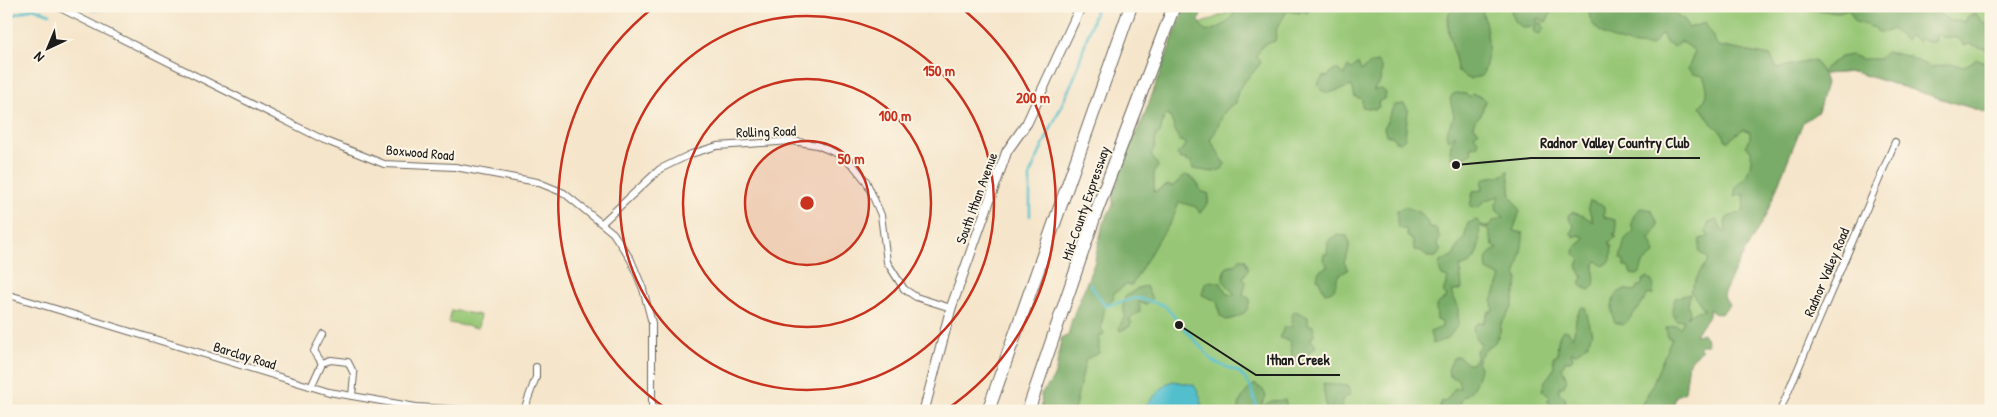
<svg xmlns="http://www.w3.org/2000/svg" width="1997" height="417" font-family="'Patrick Hand',sans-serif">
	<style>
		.green { fill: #97c776; stroke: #5a7249 }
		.forest { fill: #79ac67; stroke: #4a6442 }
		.water { fill: #53bfcd; stroke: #386e74 }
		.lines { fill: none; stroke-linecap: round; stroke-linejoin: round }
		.stream { stroke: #53bfcd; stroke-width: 2.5 }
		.minor-casing { stroke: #686259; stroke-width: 8 }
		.tertiary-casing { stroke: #686259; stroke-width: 11 }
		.motorway-casing { stroke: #686259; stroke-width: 14 }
		.minor { stroke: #fff; stroke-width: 6 }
		.tertiary { stroke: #fff; stroke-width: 9 }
		.motorway { stroke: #fff; stroke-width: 12 }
		.ring { fill: none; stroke: #c8321e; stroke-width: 2.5 }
		.labels { text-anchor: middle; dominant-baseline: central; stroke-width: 4; stroke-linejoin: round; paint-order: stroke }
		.street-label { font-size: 14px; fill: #1c1c1c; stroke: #fcf5e5 }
		.centre { fill: #c8321e; stroke: #fcf5e5; stroke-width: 2.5 }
		.ring-label { font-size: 15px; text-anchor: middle; font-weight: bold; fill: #c8321e; stroke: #fcf5e5; stroke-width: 4; stroke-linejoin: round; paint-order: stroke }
		.leader { fill: none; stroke: #1c1c1c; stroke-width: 2 }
		.callout-dot { fill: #1c1c1c; stroke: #fcf5e5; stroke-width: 2 }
		.callout-label { font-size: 15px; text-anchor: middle; font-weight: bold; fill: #1c1c1c; stroke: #fcf5e5; stroke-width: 4; stroke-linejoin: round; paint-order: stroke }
	</style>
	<rect width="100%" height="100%" fill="#fcf5e5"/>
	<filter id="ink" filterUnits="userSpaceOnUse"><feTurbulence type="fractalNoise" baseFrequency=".02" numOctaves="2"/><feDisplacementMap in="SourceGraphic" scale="10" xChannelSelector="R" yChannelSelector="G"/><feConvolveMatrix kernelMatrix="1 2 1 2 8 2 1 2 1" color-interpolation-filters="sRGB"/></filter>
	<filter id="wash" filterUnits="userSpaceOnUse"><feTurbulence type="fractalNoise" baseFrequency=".0096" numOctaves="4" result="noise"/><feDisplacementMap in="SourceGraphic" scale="20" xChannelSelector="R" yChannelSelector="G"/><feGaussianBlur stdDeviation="1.12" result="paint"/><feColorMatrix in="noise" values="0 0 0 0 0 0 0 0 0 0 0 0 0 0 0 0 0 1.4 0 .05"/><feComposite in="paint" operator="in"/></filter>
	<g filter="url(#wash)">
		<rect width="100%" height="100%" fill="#f5e5ca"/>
		<g class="green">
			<polygon points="1243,6 1991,6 1991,114 1855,72 1822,74 1753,217 1650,411 1049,411 1174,35"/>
			<polygon points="451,310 480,315 478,328 449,323"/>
		</g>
		<g class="forest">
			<path d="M1185,6H1203L1199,21L1206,32C1225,26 1229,23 1238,6H1313L1307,13L1303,10L1300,13L1287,11L1277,28L1275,41L1263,45L1256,56L1261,62C1252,77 1236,83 1236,103C1219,110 1222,126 1210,139L1225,164L1222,169L1214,172L1193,169L1191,161L1186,162V159H1181L1177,154L1187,144L1179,140L1169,114L1164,116L1160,134H1156L1155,147L1151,155L1158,166L1154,173V192L1168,185L1173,186L1185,175C1194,177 1198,183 1201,191L1209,194L1208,203L1200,213L1196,207L1179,202L1171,222L1157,242L1132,285H1126L1114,293L1113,300L1105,306L1101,328L1104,333L1103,336H1099V353L1086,359L1074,411H1042L1041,393C1062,374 1055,360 1062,337L1068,336L1072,319L1094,264L1103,223L1113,205V193L1118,182L1120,166L1143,119Z"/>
			<path d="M1454,6H1481C1488,29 1492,54 1482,76L1469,79L1457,71C1456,51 1444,31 1449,13L1454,9Z"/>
			<polygon points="1509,6 1555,6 1546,22 1537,18 1537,23 1542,23 1544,28 1541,33 1537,34 1533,31 1536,26 1522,27 1515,21"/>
			<path d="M1589,6H1662L1685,20L1688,28L1705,23L1718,46L1771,56L1777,68L1815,60L1822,73L1826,67L1841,57L1851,55L1862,59H1879L1886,52L1907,56L1931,67L1953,64L1963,67L1977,59L1991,64V114L1854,72L1823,74L1826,83L1818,112L1803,122L1766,215L1739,262L1723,295L1729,305L1722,313L1715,314L1709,309C1712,320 1699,326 1695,335L1702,334L1706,337L1708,345H1701L1699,347L1702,350L1689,362L1685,392L1676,396L1673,408L1679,407L1682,411H1668L1666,408L1665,411H1638L1651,388L1670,342L1672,338H1668L1666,328L1676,325L1680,328L1684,320L1677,321L1675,319L1676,315L1673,316L1672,311L1675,298L1690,294L1688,305L1690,313L1687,317L1697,311L1705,310L1690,291L1700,272L1709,259L1699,252L1700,239L1709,237L1705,231L1709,223L1717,220L1724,233L1726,232L1725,221L1728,217L1743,212L1745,194L1734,197L1736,186C1749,177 1752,165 1751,150L1745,146L1750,138V132L1743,129L1727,142L1721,131L1712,124L1700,106C1710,95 1708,89 1703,76L1693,74L1688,69L1695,51L1681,41L1675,47L1666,43L1662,33L1651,46C1629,46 1585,37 1589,6Z"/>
			<path d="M1807,6H1917L1920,8C1936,4 1940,18 1953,21C1958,22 1960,20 1965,22L1968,16L1975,14L1991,28V45L1985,49L1970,44L1964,45L1958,38L1942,37L1937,33L1935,42H1927L1921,39L1918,41L1909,35L1906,41L1892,29L1886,32H1878L1875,28L1856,22L1848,9L1839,12L1812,10Z"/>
			<polygon points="1378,62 1382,68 1380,82 1373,90 1382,89 1386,93 1385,98 1378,102 1379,107 1375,109 1362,107 1362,99 1355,97 1352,86 1328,93 1321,90 1318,84 1323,76 1328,77 1331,72 1336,69 1345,75 1348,67 1352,69 1358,63 1361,71 1372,63"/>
			<polygon points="1457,93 1466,94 1469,97 1472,94 1482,97 1485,101 1481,115 1475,120 1473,126 1479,131 1474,135 1479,142 1477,146 1470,147 1472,153 1457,159 1452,159 1450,153 1451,144 1456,135 1449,140 1446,133 1454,116 1450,99 1453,94"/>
			<polygon points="1404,104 1408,110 1405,138 1401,142 1395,142 1394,137 1386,135 1384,128 1394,105"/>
			<path d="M1508,170L1511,196L1520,211L1513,231L1523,233C1524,238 1519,267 1516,272L1518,280L1512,308L1501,324L1500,332L1495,342L1482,353L1477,362L1480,367C1479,377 1473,393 1463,397L1457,411H1438L1442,401L1445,402L1455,388H1460L1458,380L1450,376L1448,370L1453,358L1458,356L1468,364H1472L1477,357L1476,350L1481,345L1475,336L1473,327L1477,323H1484L1488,312L1493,310L1492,301L1501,277L1487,270C1485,259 1487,252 1498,249L1493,246L1488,229L1479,226C1481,241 1479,266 1460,266L1462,289L1451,292L1458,306V325L1448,338L1433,344L1430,332L1442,327V322L1437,320L1436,305L1447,297L1443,292L1448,278L1442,276L1439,268L1440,262L1454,255L1458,245L1464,239L1468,223L1477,220L1481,225L1489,227L1493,221L1504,217L1497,211L1496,204L1500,196L1485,200L1478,208L1470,206L1473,191L1483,190L1482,183L1484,178L1503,175Z"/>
			<path d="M1590,201L1604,206V217L1615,220L1617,227L1616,233L1613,234L1617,237L1609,242L1612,247L1611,260L1603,266L1597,261C1589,271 1601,282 1589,290L1582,287L1580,282L1583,278L1577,266L1580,260L1574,254L1575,247L1583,241L1584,237L1579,235L1573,237L1571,234L1574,225L1570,221L1568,215L1572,212L1584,216L1593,222L1588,207Z"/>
			<polygon points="1406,207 1420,213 1428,222 1428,228 1436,228 1440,238 1437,244 1441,250 1436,257 1427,257 1422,251 1414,250 1413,241 1407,236 1407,230 1399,228 1397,224 1397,210"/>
			<path d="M1641,208L1652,210L1658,224L1655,232L1649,239L1655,253L1643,263L1640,273L1636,275L1631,274L1629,268L1624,266V260L1620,259L1625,239L1634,231C1628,223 1634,213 1641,208Z"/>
			<path d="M1336,235L1347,236C1351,247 1349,252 1344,262L1348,270L1338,276C1334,285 1338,291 1325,293L1317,277L1319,271L1328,266L1323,260L1324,254H1327L1328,241Z"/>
			<path d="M1240,259H1245L1249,269L1243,277L1246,283L1243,294L1250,299C1249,314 1238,318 1226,320L1220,316L1217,301L1202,295L1205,283L1212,281L1221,283L1227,294L1235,295L1223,280L1225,269L1230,265H1235Z"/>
			<path d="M1648,277L1653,283V294H1648C1647,298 1627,323 1623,325L1615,322C1610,313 1610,293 1624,290C1629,289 1631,292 1636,290L1637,286H1641L1643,280Z"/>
			<polygon points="1146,286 1152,299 1146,305 1139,302 1140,311 1129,320 1132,322 1129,327 1120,331 1119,327 1125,316 1123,306 1125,297 1138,288"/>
			<path d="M1582,307H1585L1592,334L1587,345L1575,354L1571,351L1573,358L1571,361H1565L1562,368L1567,380L1564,386L1559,388V393L1564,396L1566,401L1559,411L1547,401L1550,397L1542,390L1545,381L1554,369L1553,357L1558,355C1557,346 1557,338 1563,330L1568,331L1572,337C1578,326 1572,319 1582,307Z"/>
			<polygon points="1295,311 1308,317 1308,324 1313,326 1314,334 1310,340 1314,342 1316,347 1307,355 1310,360 1308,364 1293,362 1290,341 1280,338 1284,327 1292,327 1292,315"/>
			<polygon points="1323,383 1347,386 1351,394 1342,400 1342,411 1324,411 1326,409"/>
			<path d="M1255,384L1263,390L1266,396L1260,408L1272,401L1285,400L1288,411H1238C1240,398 1245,392 1255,384Z"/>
		</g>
		<path class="water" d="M1173,381L1194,385C1199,394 1205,401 1198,411H1140L1166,384Z"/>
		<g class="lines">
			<g class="stream">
				<polyline points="87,6 93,10 120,6"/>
				<polyline points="6,18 33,8 50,14"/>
				<polyline points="1030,216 1030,174 1074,78 1097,6"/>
				<polyline points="1090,284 1105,306 1137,298 1164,305 1214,362 1239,372 1250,385 1257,407 1256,411"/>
			</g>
		</g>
	</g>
	<g filter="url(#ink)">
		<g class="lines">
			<g class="minor-casing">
				<g id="minor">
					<polyline points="56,6 324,140 384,164 455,167 537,182 564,193 613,233 631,260 643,289 652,323 652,411"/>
					<polyline points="602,223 660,169 691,154 717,146 792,141 817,145 838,154 853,165 866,181 881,215 887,262 904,289 916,297 951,308"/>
					<polyline points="6,294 329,392 416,407 482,411"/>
					<polyline points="322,363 314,351 323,334"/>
					<polyline points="311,387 322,363 331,360 348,362 354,374 352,396"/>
					<polyline points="524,410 536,377 536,367"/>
					<polyline points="486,411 581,411"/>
					<polyline points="1780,411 1895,142"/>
				</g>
			</g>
			<g class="tertiary-casing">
				<polyline id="tertiary" points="924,411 951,308 1007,151 1027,123 1081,6"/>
			</g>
			<g class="motorway-casing">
				<g id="motorway">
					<polyline points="988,411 1131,6"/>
					<polyline points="1028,411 1095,215 1174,6"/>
				</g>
			</g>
			<use href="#minor" class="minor"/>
			<use href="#tertiary" class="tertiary"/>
			<use href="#motorway" class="motorway"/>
		</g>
	</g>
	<circle cx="807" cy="203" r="62" fill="#c8321e" fill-opacity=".12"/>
	<g class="ring">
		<circle cx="807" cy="203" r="62"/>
		<circle cx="807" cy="203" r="124"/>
		<circle cx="807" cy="203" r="187"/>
		<path d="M670 411A249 249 0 0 1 654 7M960 7A249 249 0 0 1 944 411"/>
	</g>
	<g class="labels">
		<g class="street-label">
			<text transform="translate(766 131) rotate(-2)">Rolling Road</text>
			<text transform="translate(420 152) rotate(5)">Boxwood Road</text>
			<text transform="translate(976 198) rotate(-70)">South Ithan Avenue</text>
			<text transform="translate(1085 203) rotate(-71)">Mid-County Expressway</text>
			<text transform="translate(1826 272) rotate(-67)">Radnor Valley Road</text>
			<text transform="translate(245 355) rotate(17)">Barclay Road</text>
		</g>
	</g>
	<circle cx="807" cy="203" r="8" class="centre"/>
	<g class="ring-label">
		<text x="939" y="76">150 m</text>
		<text x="1033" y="103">200 m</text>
		<text x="895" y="121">100 m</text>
		<text x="851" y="164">50 m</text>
	</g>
	<path class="leader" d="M1456 165L1531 158H1700M1179 325L1256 375H1340"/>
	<g class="callout-dot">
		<circle cx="1456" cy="165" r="5"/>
		<circle cx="1179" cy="325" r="5"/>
	</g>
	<g class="callout-label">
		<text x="1615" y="148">Radnor Valley Country Club</text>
		<text x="1298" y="365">Ithan Creek</text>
	</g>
	<rect width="1997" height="417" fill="none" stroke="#fcf5e5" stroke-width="25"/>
	<g transform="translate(48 48) rotate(224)" stroke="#fcf5e5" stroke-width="4" paint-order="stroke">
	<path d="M0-4L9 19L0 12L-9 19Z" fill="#1c1c1c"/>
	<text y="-8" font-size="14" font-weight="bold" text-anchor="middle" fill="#1c1c1c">N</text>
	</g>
</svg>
